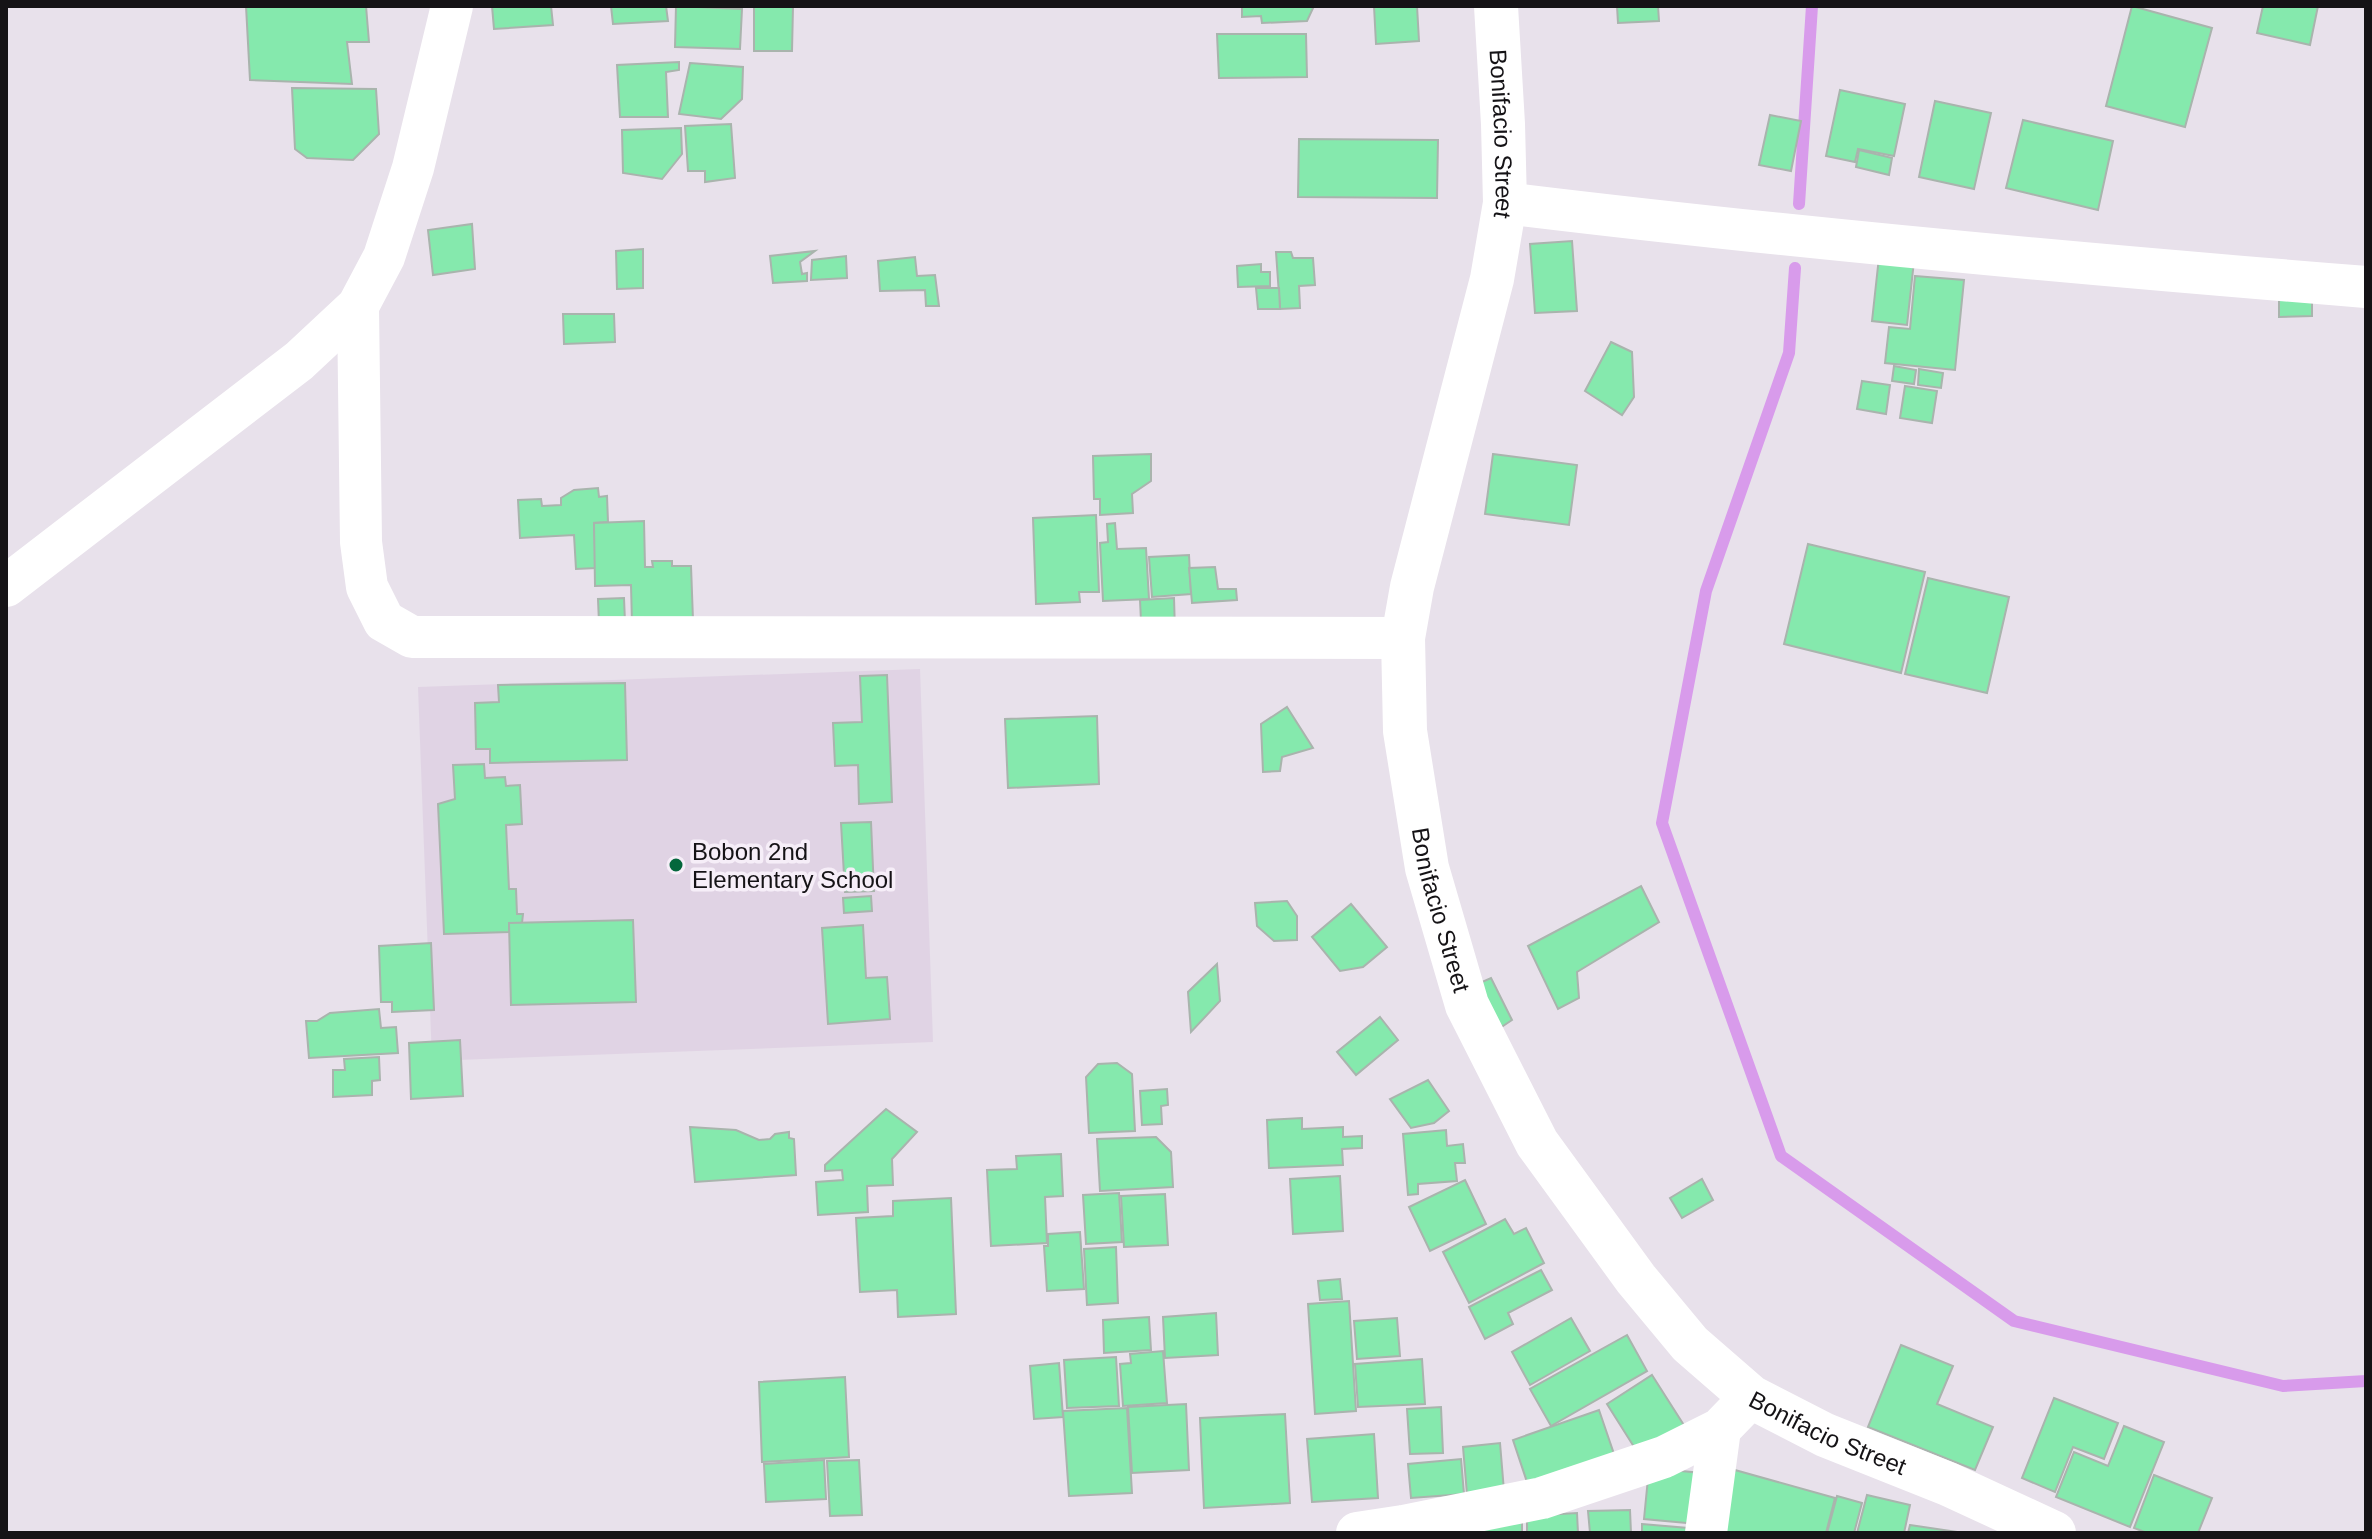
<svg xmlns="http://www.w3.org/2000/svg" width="2372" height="1539" font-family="Arial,sans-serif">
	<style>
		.built { fill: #e0d3e4 }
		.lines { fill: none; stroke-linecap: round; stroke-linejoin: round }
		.stream { stroke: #d89beb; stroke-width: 12 }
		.building { fill: #85e9ad; stroke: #a9b4ad; stroke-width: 2 }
		.minor { stroke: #fff; stroke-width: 42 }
		.tertiary { stroke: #fff; stroke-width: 44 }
		.poi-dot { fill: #04673c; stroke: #f6eef8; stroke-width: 3 }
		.labels { text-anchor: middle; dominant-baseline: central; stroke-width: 7; stroke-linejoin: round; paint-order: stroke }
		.street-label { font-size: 24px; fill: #151316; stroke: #f6eef8 }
		.poi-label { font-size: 24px; fill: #151316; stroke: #f6eef8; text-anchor: start }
	</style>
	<rect width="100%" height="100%" fill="#e8e1eb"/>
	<polygon class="built" points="920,669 933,1042 432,1061 418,687"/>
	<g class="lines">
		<g class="stream">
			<polyline points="1799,204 1812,6"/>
			<polyline points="1795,268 1789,353 1706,591 1662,823 1781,1156 2014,1321 2283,1386 2366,1381"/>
		</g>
	</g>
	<g class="building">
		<polygon points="246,6 366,6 369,42 347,42 352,84 250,80"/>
		<polygon points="492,6 551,6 553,25 494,29"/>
		<polygon points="611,6 666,6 668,21 613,24"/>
		<polygon points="676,6 742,9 740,49 675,47"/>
		<polygon points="754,6 793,6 792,51 754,51"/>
		<polygon points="1242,6 1314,6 1307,21 1262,23 1261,16 1242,17"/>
		<polygon points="1374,6 1417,6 1419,41 1376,44"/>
		<polygon points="1617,6 1658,6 1659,21 1618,23"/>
		<polygon points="2132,6 2212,28 2185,127 2106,106"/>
		<polygon points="2263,6 2318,6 2310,45 2257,33"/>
		<polygon points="1217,34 1306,34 1307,77 1219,78"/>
		<polygon points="679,62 679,70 666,72 668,117 620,117 617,65"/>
		<polygon points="690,63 743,67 742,99 721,119 679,114"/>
		<polygon points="292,88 376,89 379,134 353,160 307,158 295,149"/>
		<polygon points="1840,90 1905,104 1894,156 1858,149 1855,162 1826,156"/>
		<polygon points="1935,101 1991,113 1974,189 1919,177"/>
		<polygon points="1770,115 1801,121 1791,171 1759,165"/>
		<polygon points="2023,120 2113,141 2098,210 2006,188"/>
		<polygon points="731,124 735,178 705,182 705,171 688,171 685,126"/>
		<polygon points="681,128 682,154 662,179 623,173 622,130"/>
		<polygon points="1299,139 1438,140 1437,198 1298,197"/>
		<polygon points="1859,150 1892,158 1889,175 1856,167"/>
		<polygon points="472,224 475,269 433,275 428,230"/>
		<polygon points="1572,241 1577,311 1535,313 1530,244"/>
		<polygon points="643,249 643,288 617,289 616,251"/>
		<polygon points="815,251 800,262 802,274 807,273 807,281 773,283 770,256"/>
		<polygon points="1276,252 1291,252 1293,258 1313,258 1315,285 1299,286 1300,308 1280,309"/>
		<polygon points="846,256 847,278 811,280 812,260"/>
		<polygon points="915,257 917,276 935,275 939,306 926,306 925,290 880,291 878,261"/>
		<polygon points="1879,257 1914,261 1907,325 1872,321"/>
		<polygon points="1261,264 1261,272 1270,272 1270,286 1238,287 1237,266"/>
		<polygon points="1915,276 1964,280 1955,370 1885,363 1889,327 1910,329"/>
		<polygon points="2279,286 2312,286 2312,316 2279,317"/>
		<polygon points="1256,288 1279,288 1280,309 1258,309"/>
		<polygon points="563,314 614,314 615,342 564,344"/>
		<polygon points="1611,342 1632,352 1634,397 1622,415 1585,391"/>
		<polygon points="1894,366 1916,370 1914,384 1892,381"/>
		<polygon points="1919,369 1943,373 1941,388 1918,385"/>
		<polygon points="1862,381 1890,385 1886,414 1857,409"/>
		<polygon points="1905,386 1937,391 1932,423 1900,418"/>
		<polygon points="1151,454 1151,481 1132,494 1133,513 1100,515 1100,499 1094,499 1093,456"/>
		<polygon points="1493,454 1577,465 1569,525 1485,514"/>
		<polygon points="598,488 599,497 607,496 608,522 594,523 596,568 576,569 574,535 520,538 518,500 541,499 542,506 561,505 561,498 574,490"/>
		<polygon points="1096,515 1099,592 1079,592 1080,602 1036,604 1033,518"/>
		<polygon points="644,521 645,567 653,567 652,561 672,561 672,566 691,566 693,620 632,623 631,585 595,586 594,523"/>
		<polygon points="1115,523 1117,549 1146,548 1149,599 1103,601 1100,543 1108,542 1107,524"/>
		<polygon points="1808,544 1925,572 1901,673 1784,644"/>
		<polygon points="1189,555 1191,594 1152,597 1149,557"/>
		<polygon points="1215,567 1218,589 1236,589 1237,600 1192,603 1189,568"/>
		<polygon points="1928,578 2009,597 1987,693 1905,674"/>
		<polygon points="624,598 625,622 599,623 598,599"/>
		<polygon points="1174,598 1175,631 1141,621 1140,600"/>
		<polygon points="887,675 892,802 859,804 858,765 835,766 833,723 862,722 860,676"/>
		<polygon points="625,683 627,760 490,763 490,749 476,749 475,703 499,702 498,685"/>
		<polygon points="1287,707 1313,748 1282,757 1280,771 1263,772 1261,724"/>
		<polygon points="1097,716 1099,784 1008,788 1005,719"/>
		<polygon points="484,764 485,778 505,777 506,786 520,785 522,824 506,825 509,889 516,889 517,914 523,914 522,923 509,923 509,932 444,934 438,804 455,799 453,765"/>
		<polygon points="871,822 874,891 845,892 841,823"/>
		<polygon points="1641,886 1659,922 1577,972 1579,998 1558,1009 1528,946"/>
		<polygon points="871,896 872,911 844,913 843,898"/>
		<polygon points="1287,901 1297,916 1297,940 1274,941 1257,926 1255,903"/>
		<polygon points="1351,904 1387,947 1363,967 1340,971 1312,937"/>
		<polygon points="633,920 636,1002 511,1005 509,923"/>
		<polygon points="863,925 866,978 887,977 890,1019 828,1024 822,928"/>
		<polygon points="431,943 434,1010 392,1012 392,1002 381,1002 379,946"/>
		<polygon points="1217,964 1220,1001 1191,1032 1188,992"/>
		<polygon points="1491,978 1512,1020 1488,1036 1466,989"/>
		<polygon points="379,1009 381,1028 396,1027 398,1053 309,1058 306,1021 317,1021 330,1013"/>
		<polygon points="1380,1017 1398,1040 1356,1075 1337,1052"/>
		<polygon points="460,1040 463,1096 411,1099 409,1043"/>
		<polygon points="379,1057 380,1080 372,1081 372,1095 333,1097 333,1070 345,1070 344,1059"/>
		<polygon points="1117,1063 1132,1074 1135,1131 1089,1133 1086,1077 1098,1064"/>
		<polygon points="1428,1080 1449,1111 1434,1123 1411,1128 1390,1099"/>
		<polygon points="1167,1089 1168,1105 1161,1106 1162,1124 1142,1125 1140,1091"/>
		<polygon points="886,1109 917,1132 892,1159 893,1185 867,1186 868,1212 818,1215 816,1182 843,1180 842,1170 825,1171 825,1165"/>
		<polygon points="1302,1118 1302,1129 1343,1127 1343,1137 1362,1136 1362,1148 1342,1149 1343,1165 1269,1168 1267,1120"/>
		<polygon points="690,1127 736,1130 759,1140 770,1139 775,1134 789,1132 789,1138 794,1139 796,1175 695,1182"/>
		<polygon points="1446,1130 1447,1146 1463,1144 1465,1163 1455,1163 1457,1181 1418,1184 1418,1194 1408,1195 1403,1134"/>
		<polygon points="1156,1137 1171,1152 1173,1187 1100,1191 1097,1139"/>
		<polygon points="1061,1154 1063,1196 1045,1197 1047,1243 991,1246 987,1170 1017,1169 1016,1156"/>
		<polygon points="1340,1176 1343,1231 1293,1234 1290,1179"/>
		<polygon points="1702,1179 1713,1200 1682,1218 1670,1198"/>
		<polygon points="1465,1180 1486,1224 1430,1251 1409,1207"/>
		<polygon points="1119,1193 1122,1242 1086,1244 1083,1195"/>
		<polygon points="1165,1194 1168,1245 1124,1247 1121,1196"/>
		<polygon points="951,1198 956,1314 898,1317 897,1290 860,1292 856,1218 893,1216 893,1201"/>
		<polygon points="1505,1219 1514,1234 1526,1228 1544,1263 1469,1303 1443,1252"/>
		<polygon points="1080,1232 1084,1289 1047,1291 1044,1246 1048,1246 1048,1234"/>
		<polygon points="1116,1247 1118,1303 1087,1305 1084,1249"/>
		<polygon points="1541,1270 1552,1290 1508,1313 1513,1324 1485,1339 1469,1307"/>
		<polygon points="1340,1279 1342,1299 1320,1300 1318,1281"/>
		<polygon points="1349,1301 1356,1411 1315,1414 1308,1304"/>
		<polygon points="1216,1313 1218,1355 1165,1358 1163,1317"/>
		<polygon points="1149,1317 1151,1350 1104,1353 1103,1320"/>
		<polygon points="1397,1318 1400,1356 1357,1359 1354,1321"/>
		<polygon points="1571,1318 1590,1351 1530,1385 1512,1352"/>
		<polygon points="1627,1335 1647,1371 1551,1426 1530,1389"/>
		<polygon points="1901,1345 1953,1366 1937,1404 1993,1427 1975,1470 1868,1427"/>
		<polygon points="1163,1351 1167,1403 1123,1406 1120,1364 1131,1363 1130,1354"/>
		<polygon points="1116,1357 1119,1406 1067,1408 1064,1360"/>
		<polygon points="1422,1359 1425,1404 1358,1407 1355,1364"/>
		<polygon points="1059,1363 1063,1417 1034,1419 1030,1366"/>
		<polygon points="1652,1375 1687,1430 1641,1458 1607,1404"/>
		<polygon points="845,1377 849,1457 762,1462 759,1382"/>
		<polygon points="2054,1398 2118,1423 2104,1459 2073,1447 2055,1492 2022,1478"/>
		<polygon points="1186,1404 1189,1470 1132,1473 1128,1407"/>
		<polygon points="1441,1407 1443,1453 1410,1454 1407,1409"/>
		<polygon points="1127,1408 1132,1493 1069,1496 1063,1411"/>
		<polygon points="1599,1410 1614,1454 1528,1485 1513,1440"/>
		<polygon points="1285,1414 1290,1503 1204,1508 1200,1418"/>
		<polygon points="2124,1426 2164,1442 2130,1527 2056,1497 2074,1452 2108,1466"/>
		<polygon points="1374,1434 1378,1498 1312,1502 1307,1439"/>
		<polygon points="1500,1443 1504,1491 1467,1494 1463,1447"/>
		<polygon points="1461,1459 1464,1494 1411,1498 1408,1464"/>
		<polygon points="824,1460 826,1499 766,1502 764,1464"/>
		<polygon points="859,1460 862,1515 830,1516 827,1461"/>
		<polygon points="1649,1468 1702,1473 1697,1524 1644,1519"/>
		<polygon points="1735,1470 1835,1498 1826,1533 1718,1533"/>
		<polygon points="2154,1475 2212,1498 2198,1533 2147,1533 2134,1528"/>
		<polygon points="1867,1495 1910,1505 1904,1533 1857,1533"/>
		<polygon points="1837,1496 1862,1503 1854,1533 1827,1533"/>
		<polygon points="1630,1510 1631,1533 1590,1533 1588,1511"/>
		<polygon points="1577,1513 1578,1533 1527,1533 1527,1516"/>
		<polygon points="1522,1522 1522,1533 1466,1533"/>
		<polygon points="1642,1524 1688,1528 1688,1533 1642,1533"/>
		<polygon points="1910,1525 1964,1533 1908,1533"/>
	</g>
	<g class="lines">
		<g class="minor">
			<path d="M1505,203C1791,238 2078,264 2366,287"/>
			<polyline points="358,306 361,542 367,587 384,621 412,637 1403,638"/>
			<polyline points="6,586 299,361 358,306 384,257 413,168 452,6"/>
			<polyline points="1357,1533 1403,1526 1542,1498 1664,1457 1720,1429 1751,1397"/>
			<polyline points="1706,1533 1720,1429"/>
		</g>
		<path class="tertiary" id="s1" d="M1496,6L1503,124L1505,203L1492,279L1412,587L1403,638L1405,731L1427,868L1467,1005L1537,1143L1636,1279L1690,1344L1751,1397L1825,1435L1948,1484L2054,1533"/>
	</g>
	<circle class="poi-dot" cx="676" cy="865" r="8"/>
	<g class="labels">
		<g class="street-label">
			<text stroke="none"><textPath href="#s1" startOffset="128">Bonifacio Street</textPath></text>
			<text stroke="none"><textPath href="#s1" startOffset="920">Bonifacio Street</textPath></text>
			<text stroke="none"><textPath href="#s1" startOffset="1592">Bonifacio Street</textPath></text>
		</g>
		<g class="poi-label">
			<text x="692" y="851">Bobon 2nd<tspan x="692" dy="28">Elementary School</tspan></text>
		</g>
	</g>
	<rect width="2372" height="1539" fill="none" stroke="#151316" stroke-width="16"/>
</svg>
